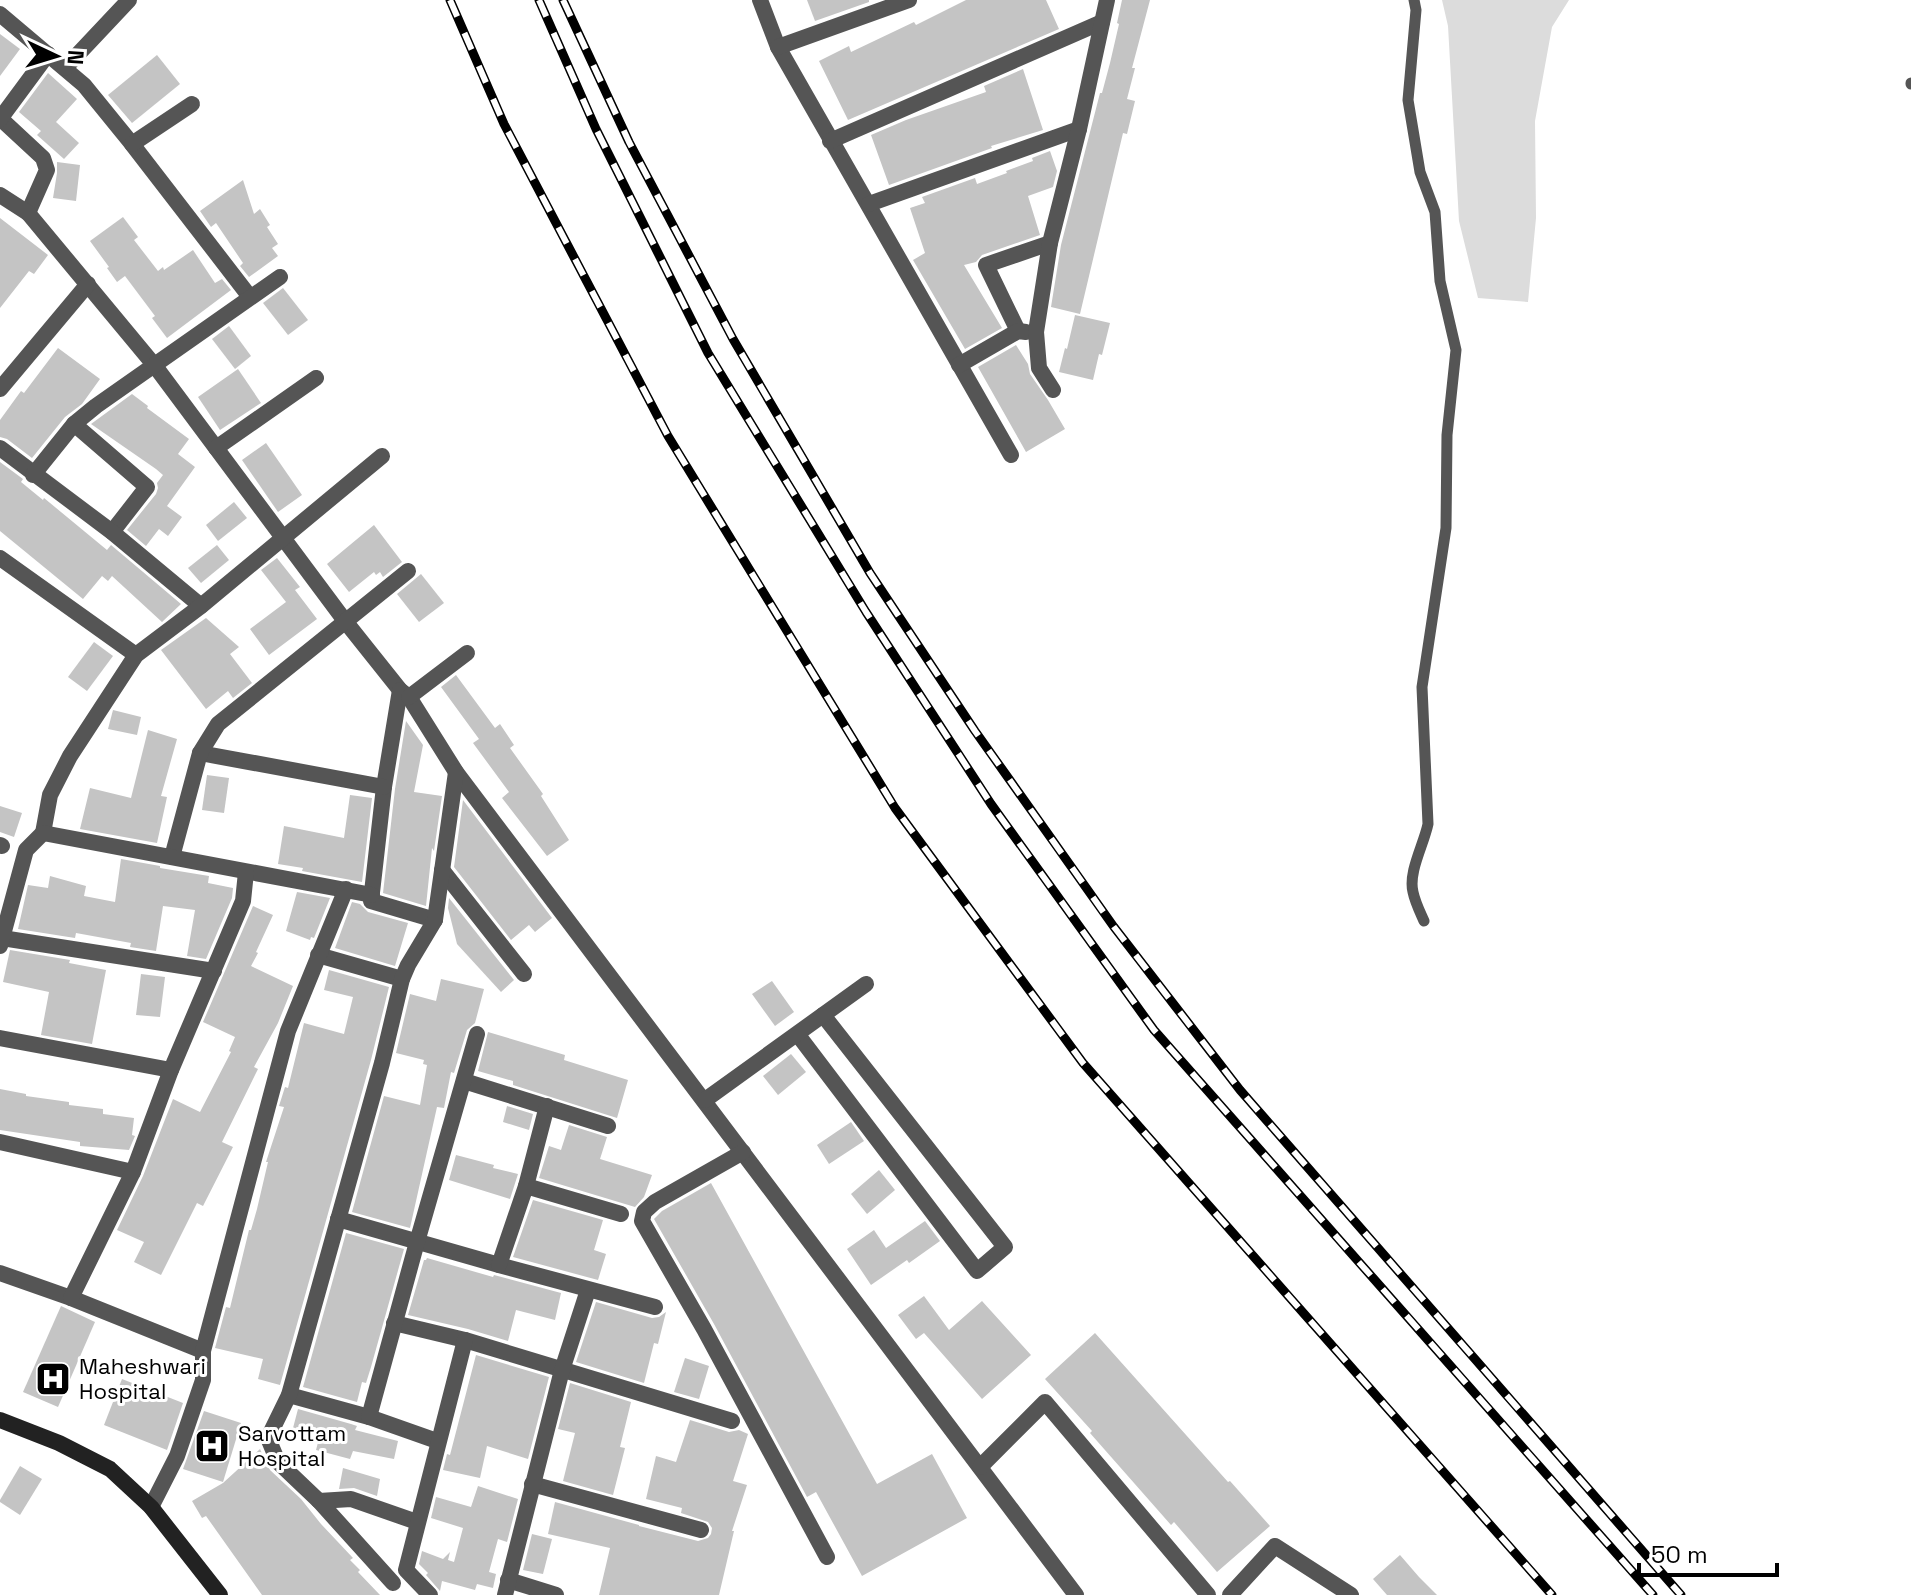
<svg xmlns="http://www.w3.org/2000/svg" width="1911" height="1595" font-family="'Space Grotesk',sans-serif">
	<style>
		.green { fill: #dcdcdc }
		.building { fill: #c4c4c4 }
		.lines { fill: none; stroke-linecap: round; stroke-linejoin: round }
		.lane { stroke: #555; stroke-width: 11 }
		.street { stroke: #555; stroke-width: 16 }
		.secondary { stroke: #222; stroke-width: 16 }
		.rail-casing { stroke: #000; stroke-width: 9 }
		.rail { stroke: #fff; stroke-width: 6; stroke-dasharray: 18; stroke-linecap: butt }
		.labels { text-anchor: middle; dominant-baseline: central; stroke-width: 6; stroke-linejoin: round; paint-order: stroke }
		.poi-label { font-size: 22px; fill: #000; stroke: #fff; text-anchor: start }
	</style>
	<rect width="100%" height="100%" fill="#fff"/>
	<polygon class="green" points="1442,0 1569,0 1552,27 1535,121 1536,218 1528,302 1478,298 1459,221 1448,26"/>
	<g class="building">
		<polygon points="807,0 869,0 869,2 815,21"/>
		<polygon points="966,0 1046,0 1059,29 848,120 819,61 849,46 851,52 914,22 916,25"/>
		<polygon points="1122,0 1150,0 1132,68 1135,68 1127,99 1135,101 1127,134 1123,133 1080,314 1051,307 1061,245 1100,93 1102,93 1110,63 1119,24 1117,23"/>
		<polygon points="0,34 20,49 0,76"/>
		<polygon points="157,55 180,84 132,123 108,95"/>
		<polygon points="1023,69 1043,130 991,146 992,148 889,185 871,135 906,120 986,92 984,86"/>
		<polygon points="48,73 77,99 56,122 79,143 64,159 37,135 41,131 19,112"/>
		<polygon points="1050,151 1057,171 1053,187 1028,196 1040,235 982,255 976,262 964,265 1002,328 965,349 913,260 925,253 910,208 925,203 922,197 975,178 977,184 1007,173 1006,171 1033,161 1032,158"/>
		<polygon points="57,162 80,165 76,201 53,198 57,173"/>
		<polygon points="243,180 254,214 260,209 270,225 267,227 278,244 272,248 278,256 249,277 240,266 243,263 216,223 211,227 200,211"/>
		<polygon points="123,217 138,237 134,240 158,271 163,267 164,270 193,250 215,283 222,279 231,290 167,338 152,318 155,316 125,276 117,282 107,268 109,267 90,241"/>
		<polygon points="0,218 48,255 34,274 29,271 0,308"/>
		<polygon points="283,288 308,320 288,335 263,303"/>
		<polygon points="1075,315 1110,323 1102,355 1099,354 1093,380 1059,372 1065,348 1067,349"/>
		<polygon points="229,326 251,356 235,369 212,339"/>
		<polygon points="1016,345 1028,364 1030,374 1048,400 1065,429 1026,452 978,367"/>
		<polygon points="58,348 100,379 82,404 65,417 32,458 7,439 0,437 0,420 21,391 24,393"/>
		<polygon points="238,369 261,403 220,430 198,397"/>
		<polygon points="132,394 148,406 147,408 189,439 178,454 195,467 167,506 182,517 168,536 159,529 146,546 127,530 156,494 158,488 157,483 163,475 156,469 91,424"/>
		<polygon points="266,443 302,495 278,512 242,460"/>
		<polygon points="0,462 23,479 21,482 43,500 44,498 107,550 111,545 181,604 162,622 112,576 108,581 102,576 83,599 0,531"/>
		<polygon points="234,502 247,518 218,541 206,525"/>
		<polygon points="374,525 402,562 383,577 380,572 376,575 374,572 349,592 327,564"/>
		<polygon points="217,545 229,560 201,583 188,568"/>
		<polygon points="277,558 300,587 295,590 317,619 269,655 250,629 286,602 261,570"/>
		<polygon points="421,574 444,603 419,622 397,594"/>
		<polygon points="206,618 239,647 230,654 252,683 233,698 228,691 206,709 161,650"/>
		<polygon points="94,642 113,656 87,691 68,677"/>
		<polygon points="456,675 495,728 500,724 514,745 510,748 543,794 541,796 569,840 547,856 502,798 509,792 473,743 479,739 441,687"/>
		<polygon points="113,710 141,717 137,735 108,729"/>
		<polygon points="406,721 423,745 414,792 442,796 434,851 432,848 426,906 383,893 395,789"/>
		<polygon points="148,730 177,739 161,796 167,797 157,843 80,829 90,788 131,798"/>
		<polygon points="207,775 229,778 224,813 202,810"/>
		<polygon points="350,795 372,798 362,882 302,871 303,868 278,864 284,826 344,838"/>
		<polygon points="463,800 552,918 535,932 529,925 511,940 454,867"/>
		<polygon points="0,806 22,813 14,837 0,832"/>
		<polygon points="121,859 160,866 160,868 209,876 208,883 233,888 232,898 206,959 187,956 195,910 163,906 156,951 130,947 131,943 76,933 75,938 18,929 28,885 48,888 50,876 86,886 84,896 115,902"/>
		<polygon points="297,892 330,898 314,938 311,937 310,940 286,931"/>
		<polygon points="449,898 514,980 501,992 457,944 448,908"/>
		<polygon points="352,902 360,904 368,912 408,923 395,966 335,948"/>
		<polygon points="253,906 273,915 256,952 258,953 251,966 293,986 278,1023 254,1067 258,1069 222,1142 233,1147 203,1206 197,1203 161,1275 134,1262 144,1242 117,1230 143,1176 173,1099 200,1112 231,1052 229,1051 235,1037 203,1022"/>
		<polygon points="10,950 70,960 69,963 106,970 92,1044 41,1035 49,992 3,982"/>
		<polygon points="329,970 389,987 371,1060 280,1385 258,1379 263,1359 215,1348 226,1307 230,1308 249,1230 251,1230 257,1209 268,1162 266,1162 284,1107 279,1106 285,1087 288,1088 304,1023 344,1034 353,997 324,990"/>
		<polygon points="141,974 165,977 160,1017 136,1015"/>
		<polygon points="441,979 484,989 475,1023 467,1030 454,1073 451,1072 444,1108 437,1107 410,1228 352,1212 384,1096 420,1105 427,1065 423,1064 424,1060 396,1053 410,994 436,1001"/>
		<polygon points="772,981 794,1012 775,1026 752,994"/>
		<polygon points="488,1032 565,1055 564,1060 628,1080 617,1118 513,1085 513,1081 478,1071"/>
		<polygon points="791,1054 806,1072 778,1095 763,1076"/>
		<polygon points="0,1089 26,1094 26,1096 69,1102 69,1105 103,1109 103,1114 134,1118 132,1135 135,1136 129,1150 80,1146 80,1142 0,1130"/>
		<polygon points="507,1106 533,1114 529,1130 503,1122"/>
		<polygon points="851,1122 864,1141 829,1164 817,1145"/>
		<polygon points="569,1125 607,1137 600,1159 652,1175 644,1197 635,1207 539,1178 549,1146 561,1150"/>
		<polygon points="456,1155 494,1165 493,1168 518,1174 510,1199 449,1180"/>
		<polygon points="879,1170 895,1190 867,1214 851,1194"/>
		<polygon points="711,1183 877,1484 932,1454 967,1518 862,1576 816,1492 807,1497 714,1324 654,1219 662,1211"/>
		<polygon points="533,1200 603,1220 594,1250 606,1254 598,1280 513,1257"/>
		<polygon points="925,1221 940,1241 909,1263 907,1260 871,1285 847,1249 874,1230 886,1248"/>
		<polygon points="346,1233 404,1249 371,1367 366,1383 362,1382 357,1402 303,1387"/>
		<polygon points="427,1258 493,1277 494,1275 561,1293 555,1320 516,1310 508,1341 468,1329 408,1315 424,1260 426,1260"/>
		<polygon points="924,1296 949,1330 982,1301 1031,1355 982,1399 924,1333 916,1339 898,1315"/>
		<polygon points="596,1302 652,1318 659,1317 666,1312 658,1344 654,1343 644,1383 576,1362"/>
		<polygon points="61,1306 95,1322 58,1407 23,1392"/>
		<polygon points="1095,1333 1228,1482 1230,1481 1270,1526 1217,1572 1174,1522 1171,1525 1090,1433 1092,1431 1045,1379"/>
		<polygon points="476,1355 549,1377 528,1459 487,1446 480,1478 443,1470 447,1454 450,1455"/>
		<polygon points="685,1358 709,1366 699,1399 674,1392"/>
		<polygon points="122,1379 183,1403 167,1450 104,1425"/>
		<polygon points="570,1383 631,1402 620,1447 625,1448 613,1495 563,1481 575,1433 558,1429"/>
		<polygon points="298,1409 351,1424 357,1426 355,1430 398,1441 394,1459 353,1451 350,1459 316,1450 320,1435 293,1428"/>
		<polygon points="204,1411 241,1423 223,1482 183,1469"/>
		<polygon points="690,1420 729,1432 739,1430 748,1434 733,1481 747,1485 732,1531 734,1531 719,1595 599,1595 610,1548 548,1534 555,1502 639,1525 639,1526 698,1541 708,1538 711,1534 712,1528 708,1522 681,1513 682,1508 646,1499 656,1456 676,1462"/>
		<polygon points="260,1449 270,1470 301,1499 321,1524 353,1558 350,1560 360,1570 358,1572 380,1595 262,1595 206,1516 202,1518 192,1501 223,1483"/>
		<polygon points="20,1466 42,1479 20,1515 0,1502 0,1500"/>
		<polygon points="343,1468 380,1479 377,1496 354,1488 339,1489"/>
		<polygon points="478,1486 518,1499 507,1542 498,1539 489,1572 496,1574 493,1588 477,1584 475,1590 442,1581 440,1591 426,1575 428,1573 419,1564 422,1551 443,1559 450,1552 448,1560 454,1562 463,1528 431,1518 436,1497 471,1507"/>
		<polygon points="532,1534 552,1539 543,1574 523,1570"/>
		<polygon points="1400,1555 1419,1577 1437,1595 1387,1595 1373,1579"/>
	</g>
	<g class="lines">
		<g class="lane">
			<path d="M1414,0L1416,10L1408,100L1420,172L1435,212L1440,281L1456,350L1447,435L1446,528L1422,687L1428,824C1424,844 1408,872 1413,892C1415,902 1420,912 1424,921"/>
			<polyline points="1911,83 1911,84"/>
		</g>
		<g class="street">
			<polyline points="760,0 778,47 1011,455"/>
			<polyline points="0,14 84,85 132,144 250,297"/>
			<polyline points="778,47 909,0"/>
			<polyline points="65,68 129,0"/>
			<polyline points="0,118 43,158 47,170 28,213"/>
			<polyline points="0,119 48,54"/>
			<polyline points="830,141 1102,22"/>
			<polyline points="132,144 192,104"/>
			<polyline points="0,195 28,213 155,366 345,621 400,690 409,697 456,772 1076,1595"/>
			<polyline points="869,204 1079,129"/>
			<polyline points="1018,331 986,265 1050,243"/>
			<polyline points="959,365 1018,331 1026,332"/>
			<polyline points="0,389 88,284"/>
			<polyline points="1053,390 1039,368 1036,332 1050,243 1079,129 1107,0"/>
			<polyline points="74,424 147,487 112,532"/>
			<polyline points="0,448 112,532 201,606"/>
			<polyline points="216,448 316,378"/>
			<polyline points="33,475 74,424 96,406 280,277"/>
			<polyline points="0,558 136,655"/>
			<polyline points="400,690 384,787 371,901 435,920"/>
			<polyline points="409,697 467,653"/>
			<polyline points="200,753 384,787"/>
			<polyline points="43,833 50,795 70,756 136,655 201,606 382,456"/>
			<polyline points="0,845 2,846"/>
			<polyline points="172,857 200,753 218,724 408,571"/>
			<polyline points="442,870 524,974"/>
			<polyline points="2,938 214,971"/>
			<polyline points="0,946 26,850 43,833 372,895"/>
			<polyline points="318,955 402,979"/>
			<polyline points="798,1035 977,1271 1005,1247 823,1015"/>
			<polyline points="0,1038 171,1070"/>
			<polyline points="464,1081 608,1126"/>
			<polyline points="705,1100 866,984"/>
			<polyline points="0,1142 133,1172"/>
			<polyline points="743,1152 655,1202 644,1212 642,1221 704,1329 827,1557"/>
			<polyline points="526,1186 547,1106"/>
			<polyline points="338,1219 499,1265 655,1307"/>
			<polyline points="499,1265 526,1186 621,1214"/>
			<polyline points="0,1273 71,1298 203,1351"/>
			<polyline points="71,1298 133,1172 171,1070 243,901 246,872"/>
			<polyline points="394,1323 465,1340 732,1421"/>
			<polyline points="289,1395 369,1417 437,1441"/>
			<polyline points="369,1417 417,1242 477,1034"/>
			<polyline points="980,1467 1045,1402 1208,1595"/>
			<polyline points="532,1484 701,1530"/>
			<polyline points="319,1501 351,1499 417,1522"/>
			<polyline points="151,1507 177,1456 203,1380 203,1351 288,1031 346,889"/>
			<polyline points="508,1580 556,1595"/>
			<polyline points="393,1583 319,1501 278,1462 268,1438 289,1395 382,1063 402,979 408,965 435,920 456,772"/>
			<polyline points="430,1595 406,1570 465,1340"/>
			<polyline points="505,1595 562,1370 588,1290"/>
			<polyline points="1230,1595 1275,1546 1351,1595"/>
		</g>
		<polyline class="secondary" points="0,1420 59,1443 110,1469 151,1507 220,1595"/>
		<g class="rail-casing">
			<g id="rail">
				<polyline points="450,0 504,124 668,436 895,808 1083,1063 1552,1595"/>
				<polyline points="539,0 596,129 708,353 866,612 991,804 1154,1030 1653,1595"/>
				<polyline points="563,0 629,142 733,339 870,573 975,731 1114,927 1240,1090 1681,1595"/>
			</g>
		</g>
		<use href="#rail" class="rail"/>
	</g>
	<defs>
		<g id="hospital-square" transform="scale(1.8)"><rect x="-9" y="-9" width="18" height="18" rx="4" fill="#000" stroke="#fff"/><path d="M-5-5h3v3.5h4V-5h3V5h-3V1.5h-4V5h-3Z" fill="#fff"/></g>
	</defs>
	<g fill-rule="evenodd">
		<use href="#hospital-square" x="53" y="1379"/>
		<use href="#hospital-square" x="212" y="1446"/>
	</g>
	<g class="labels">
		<g class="poi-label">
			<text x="79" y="1366">Maheshwari<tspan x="79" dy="25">Hospital</tspan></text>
			<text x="238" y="1433">Sarvottam<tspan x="238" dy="25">Hospital</tspan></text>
		</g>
	</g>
	<g transform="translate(56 56) rotate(94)" stroke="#ffffff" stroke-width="6" paint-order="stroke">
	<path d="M0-6L14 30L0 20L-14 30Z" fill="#000000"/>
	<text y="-12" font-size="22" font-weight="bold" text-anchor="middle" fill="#000000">N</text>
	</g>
	<path d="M1639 1563v12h138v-12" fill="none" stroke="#000000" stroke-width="4"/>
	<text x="1651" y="1563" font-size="24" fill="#000000" stroke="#ffffff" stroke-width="6" paint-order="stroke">50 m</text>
</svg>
